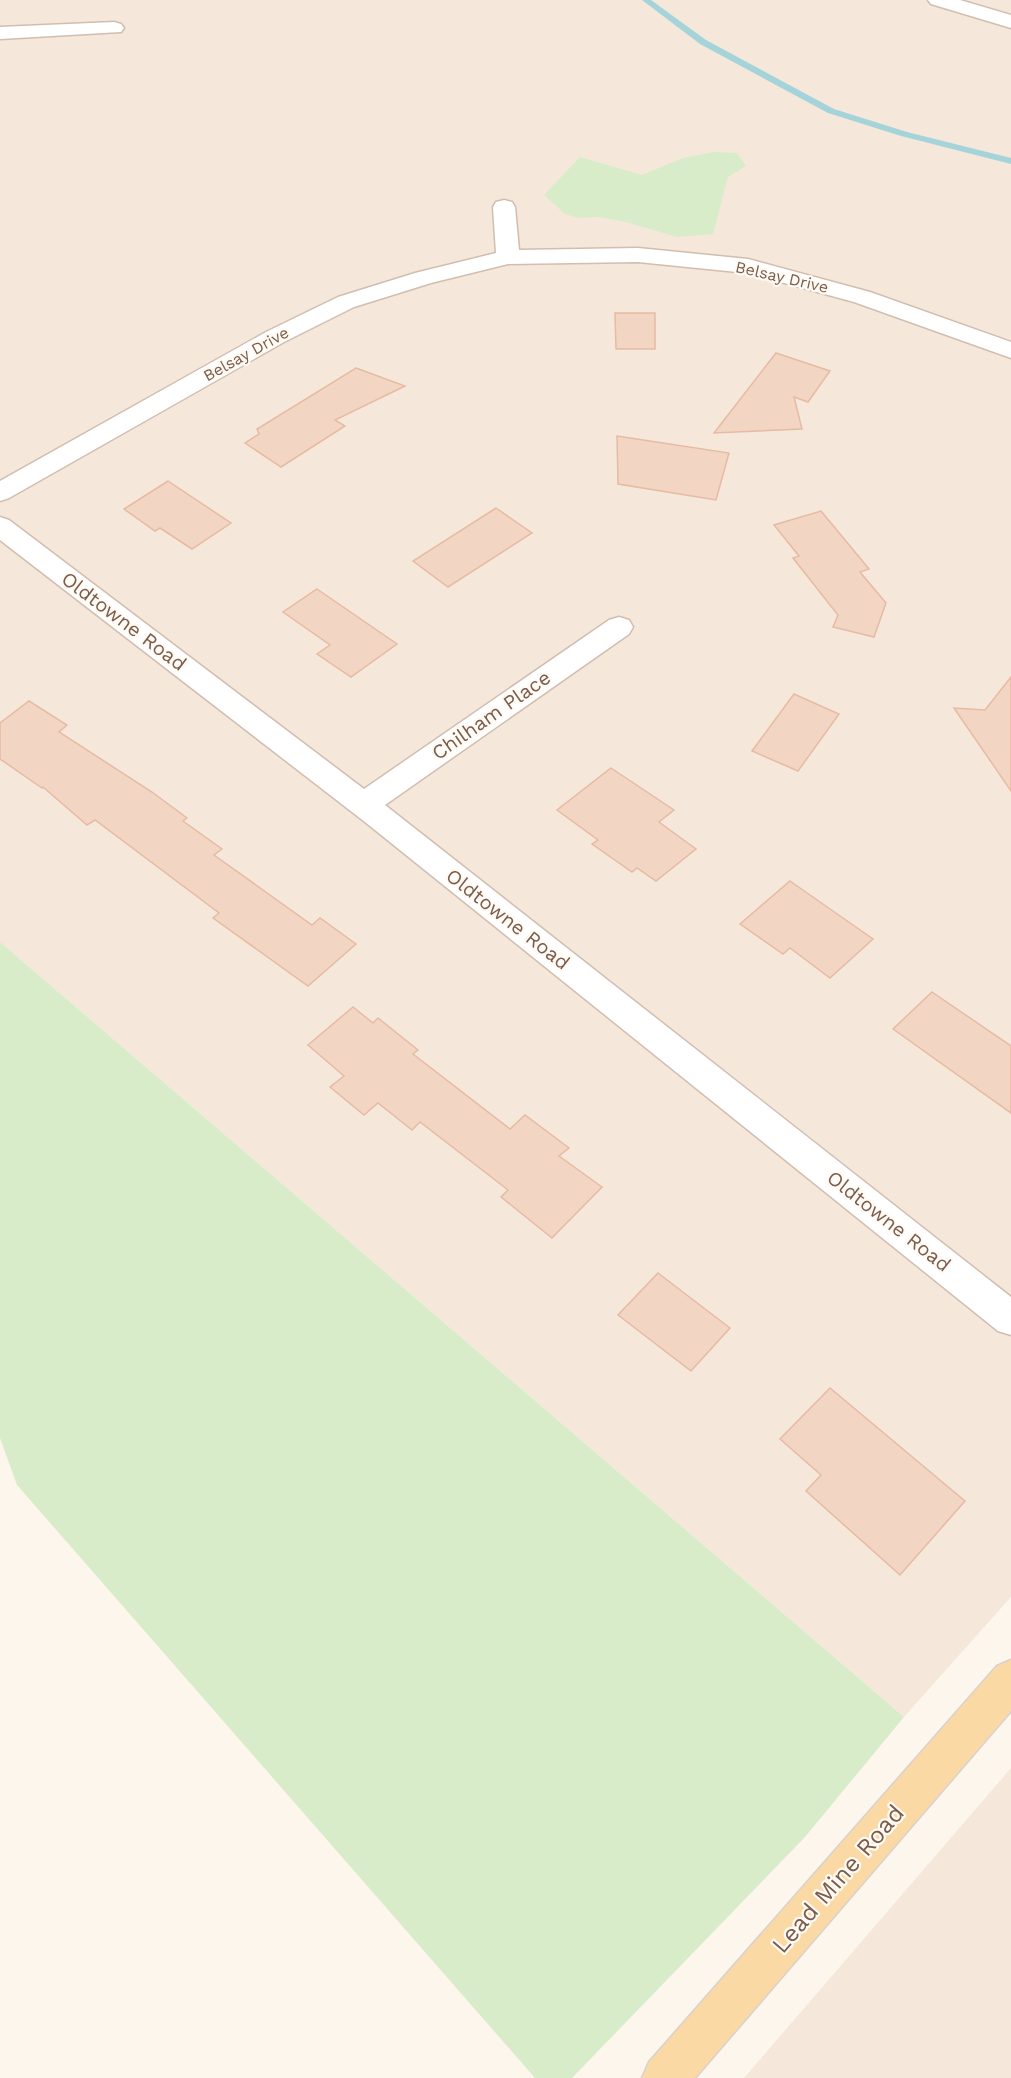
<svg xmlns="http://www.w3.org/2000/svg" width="1011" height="2078" font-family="'Work Sans',sans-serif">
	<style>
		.residential { fill: #f5e8da }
		.green { fill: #d8ecc9 }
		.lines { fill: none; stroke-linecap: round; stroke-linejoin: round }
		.stream { fill: #a5d3da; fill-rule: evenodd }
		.building { fill: #f3d5c3; stroke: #e6bba3; stroke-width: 1.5 }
		.minor-casing { stroke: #d1beb0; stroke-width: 3 }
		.major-casing { stroke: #dad1cd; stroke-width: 3 }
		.minor { fill: #fff; fill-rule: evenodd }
		.major { fill: #fbd9a5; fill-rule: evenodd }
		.labels { text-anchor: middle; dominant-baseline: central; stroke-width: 4.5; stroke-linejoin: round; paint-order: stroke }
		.far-street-label { font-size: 16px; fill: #7a5c4d; stroke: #fffaf3 }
		.street-label { font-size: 20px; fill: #7a5c4d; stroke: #fffaf3 }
		.near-street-label { font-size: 24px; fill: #7a5c4d; stroke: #fffaf3 }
	</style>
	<rect width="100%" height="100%" fill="#fdf6ec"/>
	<g class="residential">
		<polygon points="0,0 1011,0 1011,1597 904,1717 0,942"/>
		<polygon points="1011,1768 1011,2078 744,2078"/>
	</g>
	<g class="green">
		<polygon points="714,152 737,153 746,166 728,177 713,234 677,237 626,222 598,217 578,218 565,214 544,195 580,157 642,175 683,158"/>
		<polygon points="0,942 904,1717 805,1837 572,2078 535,2078 17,1485 0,1438"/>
	</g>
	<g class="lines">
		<polygon class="stream" points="642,0 651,0 706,40 834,109 907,132 1011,158 1011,164 901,136 828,113 700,44"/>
	</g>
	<g class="building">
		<polygon points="615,313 655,313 655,349 616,349"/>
		<polygon points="776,353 830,371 808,402 794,397 802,429 714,433"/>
		<polygon points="356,368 405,386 335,420 345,426 281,467 245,443 259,434 257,429"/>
		<polygon points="617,436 729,453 716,500 618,484"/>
		<polygon points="168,481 231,523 192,549 160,528 155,531 124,509"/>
		<polygon points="496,508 532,533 448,587 413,561"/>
		<polygon points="821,511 869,569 860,572 886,603 874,637 833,627 838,615 793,558 799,556 774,525"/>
		<polygon points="317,589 397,644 351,677 317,654 330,645 283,612"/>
		<polygon points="1011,677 1011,791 954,708 985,710"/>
		<polygon points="794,694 839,714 798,771 752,751"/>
		<polygon points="29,701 67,725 59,732 152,792 187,818 183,821 222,849 214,855 312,925 320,918 356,944 308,986 213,918 219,913 95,820 87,825 43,787 42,788 0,759 0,723"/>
		<polygon points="611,768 674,810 659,822 696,849 656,881 637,868 632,872 592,844 598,840 557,810"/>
		<polygon points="790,881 873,939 830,978 790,948 783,954 740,924"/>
		<polygon points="932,992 1011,1046 1011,1113 893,1029"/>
		<polygon points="353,1007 373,1023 378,1018 418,1050 413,1054 510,1129 525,1115 569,1148 559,1156 602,1187 552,1238 501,1197 508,1190 420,1122 412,1130 378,1103 364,1115 330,1087 344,1076 308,1045"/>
		<polygon points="658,1273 730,1328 691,1371 618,1315"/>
		<polygon points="830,1388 965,1501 900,1575 806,1491 821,1475 780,1439"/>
	</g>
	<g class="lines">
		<g class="minor-casing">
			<g id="minor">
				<polygon points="928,0 960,0 1011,15 1011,28 931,4"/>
				<polygon points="114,22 121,24 124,28 121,32 0,39 0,27"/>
				<polygon points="504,200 512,202 515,207 519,250 638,248 748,259 870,292 1011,342 1011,358 854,302 747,273 638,262 508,264 431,283 354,307 284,342 9,498 0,501 0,481 266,332 338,297 415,273 496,253 493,207 496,202"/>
				<polygon points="0,517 9,520 364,789 609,620 619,617 629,620 633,627 629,634 385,805 1011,1297 1011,1335 998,1331 365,822 0,540"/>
			</g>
		</g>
		<g class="major-casing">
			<polygon id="major" points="1011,1660 1011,1711 695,2078 642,2078 649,2062 997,1666"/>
		</g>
		<use href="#minor" class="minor"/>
		<use href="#major" class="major"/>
	</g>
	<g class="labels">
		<g class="far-street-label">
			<text transform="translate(782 277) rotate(13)">Belsay Drive</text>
			<text transform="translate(246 354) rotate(-29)">Belsay Drive</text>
		</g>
		<g class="street-label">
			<text transform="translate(124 621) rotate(37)">Oldtowne Road</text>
			<text transform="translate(491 715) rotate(-35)">Chilham Place</text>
			<text transform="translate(508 919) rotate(38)">Oldtowne Road</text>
			<text transform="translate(889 1221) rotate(38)">Oldtowne Road</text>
		</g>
		<g class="near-street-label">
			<text transform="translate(838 1879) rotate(-49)">Lead Mine Road</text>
		</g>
	</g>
</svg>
